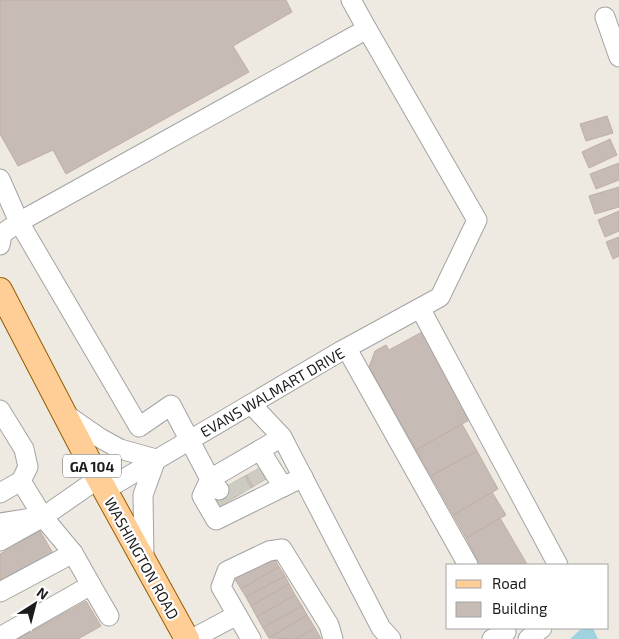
<svg xmlns="http://www.w3.org/2000/svg" width="619" height="639" font-family="'Exo 2',sans-serif">
	<style>
		.water { fill: #9fd3df }
		.building { fill: #c6bbb5; stroke: #c1afa3 }
		.lines { fill: none; stroke-linecap: round; stroke-linejoin: round }
		.minor-tunnel { stroke: #cecbc3; stroke-width: 19; stroke-dasharray: 19 9; stroke-linecap: butt }
		.minor-casing { stroke: #a3a3a3; stroke-width: 21 }
		.major-casing { stroke: #955e00; stroke-width: 26 }
		.minor { stroke: #fff; stroke-width: 19 }
		.major { stroke: #ffce96; stroke-width: 24 }
		.labels { text-anchor: middle; dominant-baseline: central; stroke-width: 4.5; stroke-linejoin: round; paint-order: stroke }
		.shield { fill: #fff; stroke: #606060; stroke-width: 1 }
		.shield-label { font-size: 14px; font-weight: bold; fill: #1c1c1c }
		.street-label { font-size: 15px; fill: #1c1c1c; stroke: #fff }
	</style>
	<rect width="100%" height="100%" fill="#eeeae1"/>
	<polygon class="water" points="582,628 593,628 598,639 570,639"/>
	<g class="building">
		<polygon points="0,0 286,0 292,12 233,46 249,72 66,174 53,150 18,166 0,134"/>
		<polygon points="607,116 613,133 586,141 580,124"/>
		<polygon points="610,139 617,155 589,168 582,152"/>
		<polygon points="619,163 619,180 596,189 590,174"/>
		<polygon points="619,187 619,207 595,214 589,196"/>
		<polygon points="619,211 619,231 605,237 598,220"/>
		<polygon points="619,237 619,256 613,259 606,242"/>
		<polygon points="422,332 471,419 416,450 369,367 375,351 386,345 389,350"/>
		<polygon points="462,424 477,451 431,476 416,450"/>
		<polygon points="477,451 498,489 453,515 431,476"/>
		<polygon points="265,465 271,476 215,509 207,497"/>
		<polygon points="492,492 506,515 466,538 453,515"/>
		<polygon points="500,518 527,564 524,565 480,565 466,538"/>
		<polygon points="40,531 54,555 0,583 0,554"/>
		<polygon points="272,554 279,567 241,589 233,576"/>
		<polygon points="279,567 285,576 246,597 241,589"/>
		<polygon points="285,576 289,584 251,606 246,597"/>
		<polygon points="289,584 295,595 257,617 251,606"/>
		<polygon points="295,595 302,606 263,628 257,617"/>
		<polygon points="86,601 101,626 78,639 18,639"/>
		<polygon points="302,606 307,615 269,638 263,628"/>
		<polygon points="307,615 315,628 296,639 269,638"/>
		<polygon points="315,628 321,639 296,639"/>
	</g>
	<g class="lines">
		<g class="minor-tunnel">
			<polyline points="255,470 262,481"/>
			<polyline points="236,481 242,493"/>
			<polyline points="219,490 227,502"/>
		</g>
		<g class="minor-casing">
			<g id="minor">
				<polyline points="351,0 367,29"/>
				<polyline points="605,17 619,57"/>
				<polyline points="0,179 19,222 139,427 171,405 210,479 282,437 381,628 391,639"/>
				<polyline points="0,245 2,234 19,222 367,29 477,220 440,297 341,351 105,490"/>
				<polyline points="420,308 558,565"/>
				<polyline points="347,349 468,565"/>
				<polyline points="251,404 282,437"/>
				<polyline points="0,410 24,449 28,467 21,481 0,493"/>
				<polyline points="64,413 100,438 120,449 156,459 143,495 144,560"/>
				<polyline points="260,450 283,487"/>
				<polyline points="219,490 210,479 202,496 216,520 303,477"/>
				<polyline points="0,523 32,518"/>
				<polyline points="0,541 43,517 99,478"/>
				<polyline points="91,585 109,616"/>
				<polyline points="0,592 73,553 43,517 21,481"/>
				<polyline points="0,637 91,585 73,553"/>
				<polyline points="192,639 237,615"/>
				<polyline points="251,639 221,587 227,571 269,551 282,549 329,625 333,639"/>
				<polyline points="492,639 506,632 504,628"/>
				<polyline points="528,639 542,628"/>
			</g>
		</g>
		<g class="major-casing">
			<polyline id="major" points="0,290 89,461 187,639"/>
		</g>
		<use href="#minor" class="minor"/>
		<use href="#major" class="major"/>
	</g>
	<g class="labels">
		<rect class="shield" x="63" y="454.5" width="58" height="23" rx="4"/>
		<g class="shield-label">
			<text x="92" y="466">GA 104</text>
		</g>
		<g class="street-label">
			<text transform="translate(272 392) rotate(-30)">EVANS WALMART DRIVE</text>
			<text transform="translate(142 558) rotate(61)">WASHINGTON ROAD</text>
		</g>
	</g>
	<rect x="446" y="564" width="162" height="65" fill="#ffffff" stroke="#a4a4a4"/>
	<rect x="456" y="580" width="25" height="8" fill="#ffce96" stroke="#a4a4a4"/>
	<text x="492" y="589" font-size="15" fill="#1c1c1c">Road</text>
	<rect x="456" y="602" width="25" height="15" fill="#c6bbb5" stroke="#a4a4a4"/>
	<text x="492" y="614" font-size="15" fill="#1c1c1c">Building</text>
	<g transform="translate(35 604) rotate(36)" stroke="#ffffff" stroke-width="4" paint-order="stroke">
	<path d="M0-4L9 19L0 12L-9 19Z" fill="#1c1c1c"/>
	<text y="-8" font-size="14" font-weight="bold" text-anchor="middle" fill="#1c1c1c">N</text>
	</g>
</svg>
